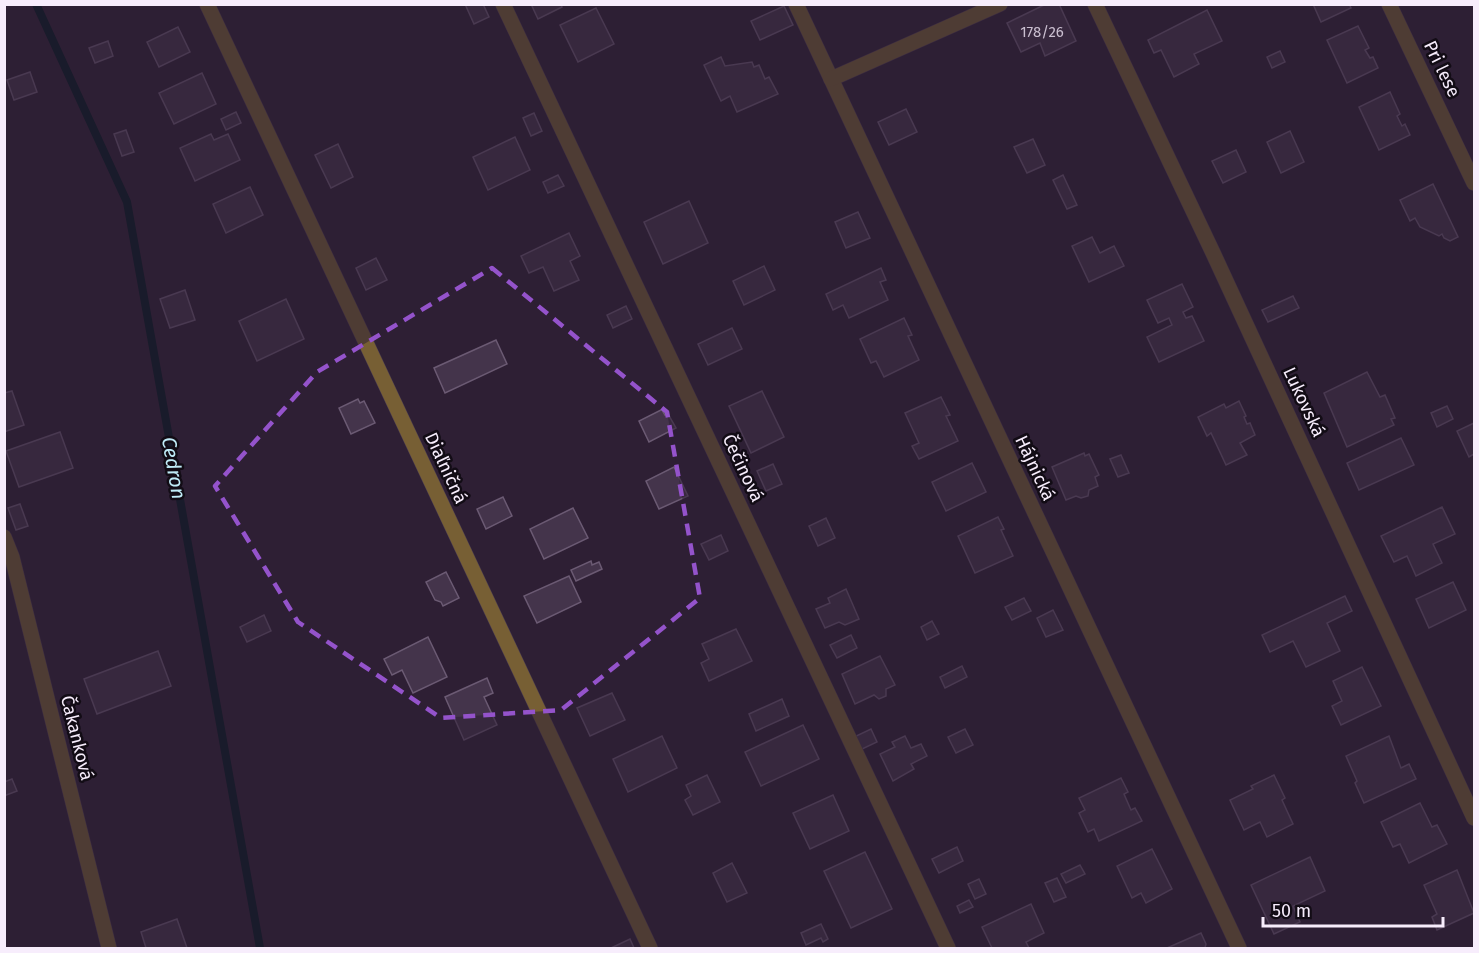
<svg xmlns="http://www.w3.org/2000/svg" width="1479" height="953" font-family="'Fira Sans',sans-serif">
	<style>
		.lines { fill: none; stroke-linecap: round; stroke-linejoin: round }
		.stream { stroke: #00181f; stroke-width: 8 }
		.building { fill: #44344b; stroke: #6b5a73; stroke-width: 1.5 }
		.minor-casing { stroke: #4a3c50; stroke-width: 16 }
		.minor { stroke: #775f34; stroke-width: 15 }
		.marked { fill: none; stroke: #9453cb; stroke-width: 4.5; stroke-dasharray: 12 8; stroke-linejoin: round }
		.labels { text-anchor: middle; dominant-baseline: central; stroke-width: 5; stroke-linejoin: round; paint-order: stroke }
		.number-label { font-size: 15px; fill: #cabfd0 }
		.street-label { font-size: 18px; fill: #f7edfc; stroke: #120c15 }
		.water-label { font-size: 20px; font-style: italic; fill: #c0ecf8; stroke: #120c15 }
	</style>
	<rect width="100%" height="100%" fill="#2e1f34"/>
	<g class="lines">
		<polyline class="stream" points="36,4 127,202 260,948"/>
	</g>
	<g class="building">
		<polygon points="465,4 483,4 489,17 474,24"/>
		<polygon points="531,4 561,4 562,7 538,19"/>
		<polygon points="1046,4 1059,4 1076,41 1045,56 1040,43 1021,52 1007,23"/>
		<polygon points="1313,4 1349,4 1351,8 1321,22"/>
		<polygon points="784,6 793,25 760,40 751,21"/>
		<polygon points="596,8 614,44 578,62 560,25"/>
		<polygon points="1207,10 1222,41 1194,54 1199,64 1174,77 1161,50 1154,53 1148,40"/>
		<polygon points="1358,26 1369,48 1365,50 1370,58 1373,57 1378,68 1347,83 1327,40"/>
		<polygon points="178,27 190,52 159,67 147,42"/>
		<polygon points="108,41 113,56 95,63 89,48"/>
		<polygon points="1280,51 1285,62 1272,68 1267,57"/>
		<polygon points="721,57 725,66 752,62 754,67 759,65 765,79 769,77 778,94 737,112 730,96 721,101 704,65"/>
		<polygon points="30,72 37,92 14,100 7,80"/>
		<polygon points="202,73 216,104 174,124 159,93"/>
		<polygon points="1390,92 1400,114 1397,116 1402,126 1405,124 1410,135 1379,150 1359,107"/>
		<polygon points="906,109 917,132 889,145 878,122"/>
		<polygon points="236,112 241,123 226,130 221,119"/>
		<polygon points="534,113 542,131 531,136 523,118"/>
		<polygon points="126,130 134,152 122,156 114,134"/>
		<polygon points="1290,131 1304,162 1281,173 1267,142"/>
		<polygon points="211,134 214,140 228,134 240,160 195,181 180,148"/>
		<polygon points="515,137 530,170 488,190 473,157"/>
		<polygon points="1033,139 1045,165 1027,173 1014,147"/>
		<polygon points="338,144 353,177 331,188 315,155"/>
		<polygon points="1236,150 1246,172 1223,183 1212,161"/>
		<polygon points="558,175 564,186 548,193 543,182"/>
		<polygon points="1063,175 1077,205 1067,209 1053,180"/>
		<polygon points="1433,184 1458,237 1450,241 1444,238 1442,234 1439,236 1420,227 1415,218 1410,221 1400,200"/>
		<polygon points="250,187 263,215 226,233 213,204"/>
		<polygon points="689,201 708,243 663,264 644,222"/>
		<polygon points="858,212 870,238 846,248 835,222"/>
		<polygon points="569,233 580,256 570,261 579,280 554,291 543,267 529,273 521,256"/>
		<polygon points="1092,237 1100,253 1114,246 1124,266 1089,282 1072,246"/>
		<polygon points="376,258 387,280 366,290 356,268"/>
		<polygon points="764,266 775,290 744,305 733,281"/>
		<polygon points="881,268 886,280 880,282 888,300 849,318 843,305 833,310 826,294"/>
		<polygon points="1182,284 1193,307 1183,312 1186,318 1192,316 1204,341 1159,362 1147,337 1172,325 1169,318 1158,323 1147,300"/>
		<polygon points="185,290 195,320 170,328 160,299"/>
		<polygon points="1293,296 1299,308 1268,322 1262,310"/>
		<polygon points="286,299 304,339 257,361 239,321"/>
		<polygon points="626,306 632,319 613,328 607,315"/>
		<polygon points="904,318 912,335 908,336 919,360 884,377 876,361 871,363 860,339"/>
		<polygon points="732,328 742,349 708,365 698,344"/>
		<polygon points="496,340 507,364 445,393 434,368"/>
		<polygon points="1367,372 1380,397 1385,395 1395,418 1391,419 1394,425 1347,447 1324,393"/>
		<polygon points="12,391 24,425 4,432 4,393"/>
		<polygon points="762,391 784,437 751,453 729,406"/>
		<polygon points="941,397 950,415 946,416 958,441 919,459 912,446 919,443 905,413"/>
		<polygon points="358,399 360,403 364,401 375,423 351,434 339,408"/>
		<polygon points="1239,401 1246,416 1244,417 1247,424 1250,423 1255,435 1240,443 1247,455 1226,465 1211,433 1207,436 1198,417 1224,404 1226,408"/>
		<polygon points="1447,406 1453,419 1437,427 1431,413"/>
		<polygon points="665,408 662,410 665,415 668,414 676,428 649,442 639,421"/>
		<polygon points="1474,423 1474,454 1469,457 1457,431"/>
		<polygon points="60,432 73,468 19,487 6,451"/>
		<polygon points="1401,438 1414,465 1359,490 1347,463"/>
		<polygon points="1084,453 1085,456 1089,454 1099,475 1095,477 1098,486 1089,490 1088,496 1081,498 1076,496 1066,500 1052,467"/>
		<polygon points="1121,455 1129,473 1118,477 1110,459"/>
		<polygon points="972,463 986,492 946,511 932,482"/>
		<polygon points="773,464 782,484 766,491 757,471"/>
		<polygon points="674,467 688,496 659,509 646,481"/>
		<polygon points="503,497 512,516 486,529 477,509"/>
		<polygon points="20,504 28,526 16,530 8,508"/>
		<polygon points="1442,507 1455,534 1433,544 1442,563 1416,576 1407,556 1394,562 1381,536"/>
		<polygon points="573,508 588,538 544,559 530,529"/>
		<polygon points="998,517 1004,529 1001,530 1013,556 975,573 958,536"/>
		<polygon points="826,518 835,538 818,546 809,526"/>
		<polygon points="721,535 728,551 709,560 701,544"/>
		<polygon points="591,561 592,565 599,562 602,569 576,581 571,570"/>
		<polygon points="446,572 459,598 443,606 441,602 435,600 426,582"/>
		<polygon points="569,576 581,602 537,623 524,596"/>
		<polygon points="1453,582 1466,610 1429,628 1416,599"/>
		<polygon points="846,589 859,619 845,625 839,622 825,628 816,609 830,603 828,598"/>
		<polygon points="1345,596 1352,611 1327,623 1340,651 1306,667 1293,641 1270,652 1262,635"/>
		<polygon points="1024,598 1031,611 1012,620 1005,607"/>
		<polygon points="1053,610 1063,630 1046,637 1037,618"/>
		<polygon points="264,615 271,631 247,642 240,627"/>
		<polygon points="932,621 939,634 927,640 921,627"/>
		<polygon points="736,629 752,661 709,681 701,663 709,659 702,644"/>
		<polygon points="851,635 857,648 837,658 830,645"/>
		<polygon points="428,637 447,677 413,693 402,670 392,675 384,659"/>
		<polygon points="158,651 171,686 97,714 84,679"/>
		<polygon points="880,656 895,685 886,689 886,696 879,699 874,695 855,704 842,674"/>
		<polygon points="962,666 967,677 945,688 940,677"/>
		<polygon points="1362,667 1381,706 1341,725 1332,706 1342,701 1333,681"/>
		<polygon points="487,678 493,693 484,697 497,725 464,740 445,697"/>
		<polygon points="612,693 625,720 590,736 577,708"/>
		<polygon points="782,699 789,716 756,731 749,714"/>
		<polygon points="803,725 819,759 761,786 745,752"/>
		<polygon points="871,729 877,742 860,750 854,737"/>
		<polygon points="965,729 973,745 956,753 948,737"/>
		<polygon points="662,736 677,768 628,792 613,759"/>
		<polygon points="905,736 911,748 921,744 927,756 911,764 914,769 893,781 880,754 895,747 892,742"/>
		<polygon points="1389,736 1401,768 1409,764 1416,779 1364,803 1355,783 1357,781 1346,756"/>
		<polygon points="707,775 720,802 693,815 685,800 691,796 686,785"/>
		<polygon points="1274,775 1285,798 1282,800 1293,824 1267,837 1260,822 1244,830 1230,800 1253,789 1251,786"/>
		<polygon points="1121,778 1128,792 1124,794 1131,810 1135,808 1142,821 1099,841 1094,829 1088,832 1079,813 1085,810 1079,798"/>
		<polygon points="12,779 17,791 4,796 4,782"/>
		<polygon points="833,795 849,831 810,849 793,813"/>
		<polygon points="1420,803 1432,827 1437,825 1447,844 1409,863 1400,844 1393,847 1381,822"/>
		<polygon points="957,847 963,861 939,873 932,859"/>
		<polygon points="1152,849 1172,889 1146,903 1141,893 1132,898 1117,866"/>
		<polygon points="865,852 892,909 851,928 824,871"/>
		<polygon points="1310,857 1325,891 1293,906 1300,922 1274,934 1251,885"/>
		<polygon points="732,863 747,893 727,902 713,873"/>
		<polygon points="1080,865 1085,874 1066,883 1061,874"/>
		<polygon points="1457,870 1474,913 1437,930 1432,917 1437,914 1424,885"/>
		<polygon points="1057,878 1066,897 1054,902 1045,883"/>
		<polygon points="979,879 986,894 975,899 968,884"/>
		<polygon points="969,900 973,907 960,913 957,906"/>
		<polygon points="1031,904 1044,933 1026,942 1029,948 992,948 982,927"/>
		<polygon points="177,919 187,948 146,948 141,932"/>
		<polygon points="821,924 828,939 823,942 821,938 806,945 801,933"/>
		<polygon points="1201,933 1206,944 1205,948 1167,948"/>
		<polygon points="630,939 634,948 611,948"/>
	</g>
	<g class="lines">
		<g class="minor-casing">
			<g id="minor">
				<polyline points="207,4 650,948"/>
				<polyline points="503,4 948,948"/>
				<polyline points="796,4 1239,948"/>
				<polyline points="1095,4 1214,255 1474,818"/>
				<polyline points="1389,4 1474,183"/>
				<polyline points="831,79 1000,4"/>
				<polyline points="4,537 12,557 109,948"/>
			</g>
		</g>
		<use href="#minor" class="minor"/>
	</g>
	<path d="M0 0H1479V953H0ZM492,268L667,412L700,598L561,710L441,718L298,622L215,486L317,372Z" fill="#2e1f34" fill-opacity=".55" fill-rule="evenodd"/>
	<path class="marked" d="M492,268L667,412L700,598L561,710L441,718L298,622L215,486L317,372Z"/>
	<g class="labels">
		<g class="number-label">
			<text x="1042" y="32">178/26</text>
		</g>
		<g class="street-label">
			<text transform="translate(1442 69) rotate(64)">Pri lese</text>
			<text transform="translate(1304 402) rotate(65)">Lukovská</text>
			<text transform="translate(446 468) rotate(65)">Diaľničná</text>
			<text transform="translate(743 468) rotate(65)">Čečinová</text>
			<text transform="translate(1035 468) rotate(65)">Hájnická</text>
			<text transform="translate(77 738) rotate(76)">Čakanková</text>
		</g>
		<g class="water-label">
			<text transform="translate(174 468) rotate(80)">Cedron</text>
		</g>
	</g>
	<rect width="1479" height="953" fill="none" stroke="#f7edfc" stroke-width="12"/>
	<path d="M1263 917v9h180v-9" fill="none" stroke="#f7edfc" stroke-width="3"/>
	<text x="1272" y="917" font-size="18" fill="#f7edfc" stroke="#120c15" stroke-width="4.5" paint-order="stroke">50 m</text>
</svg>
